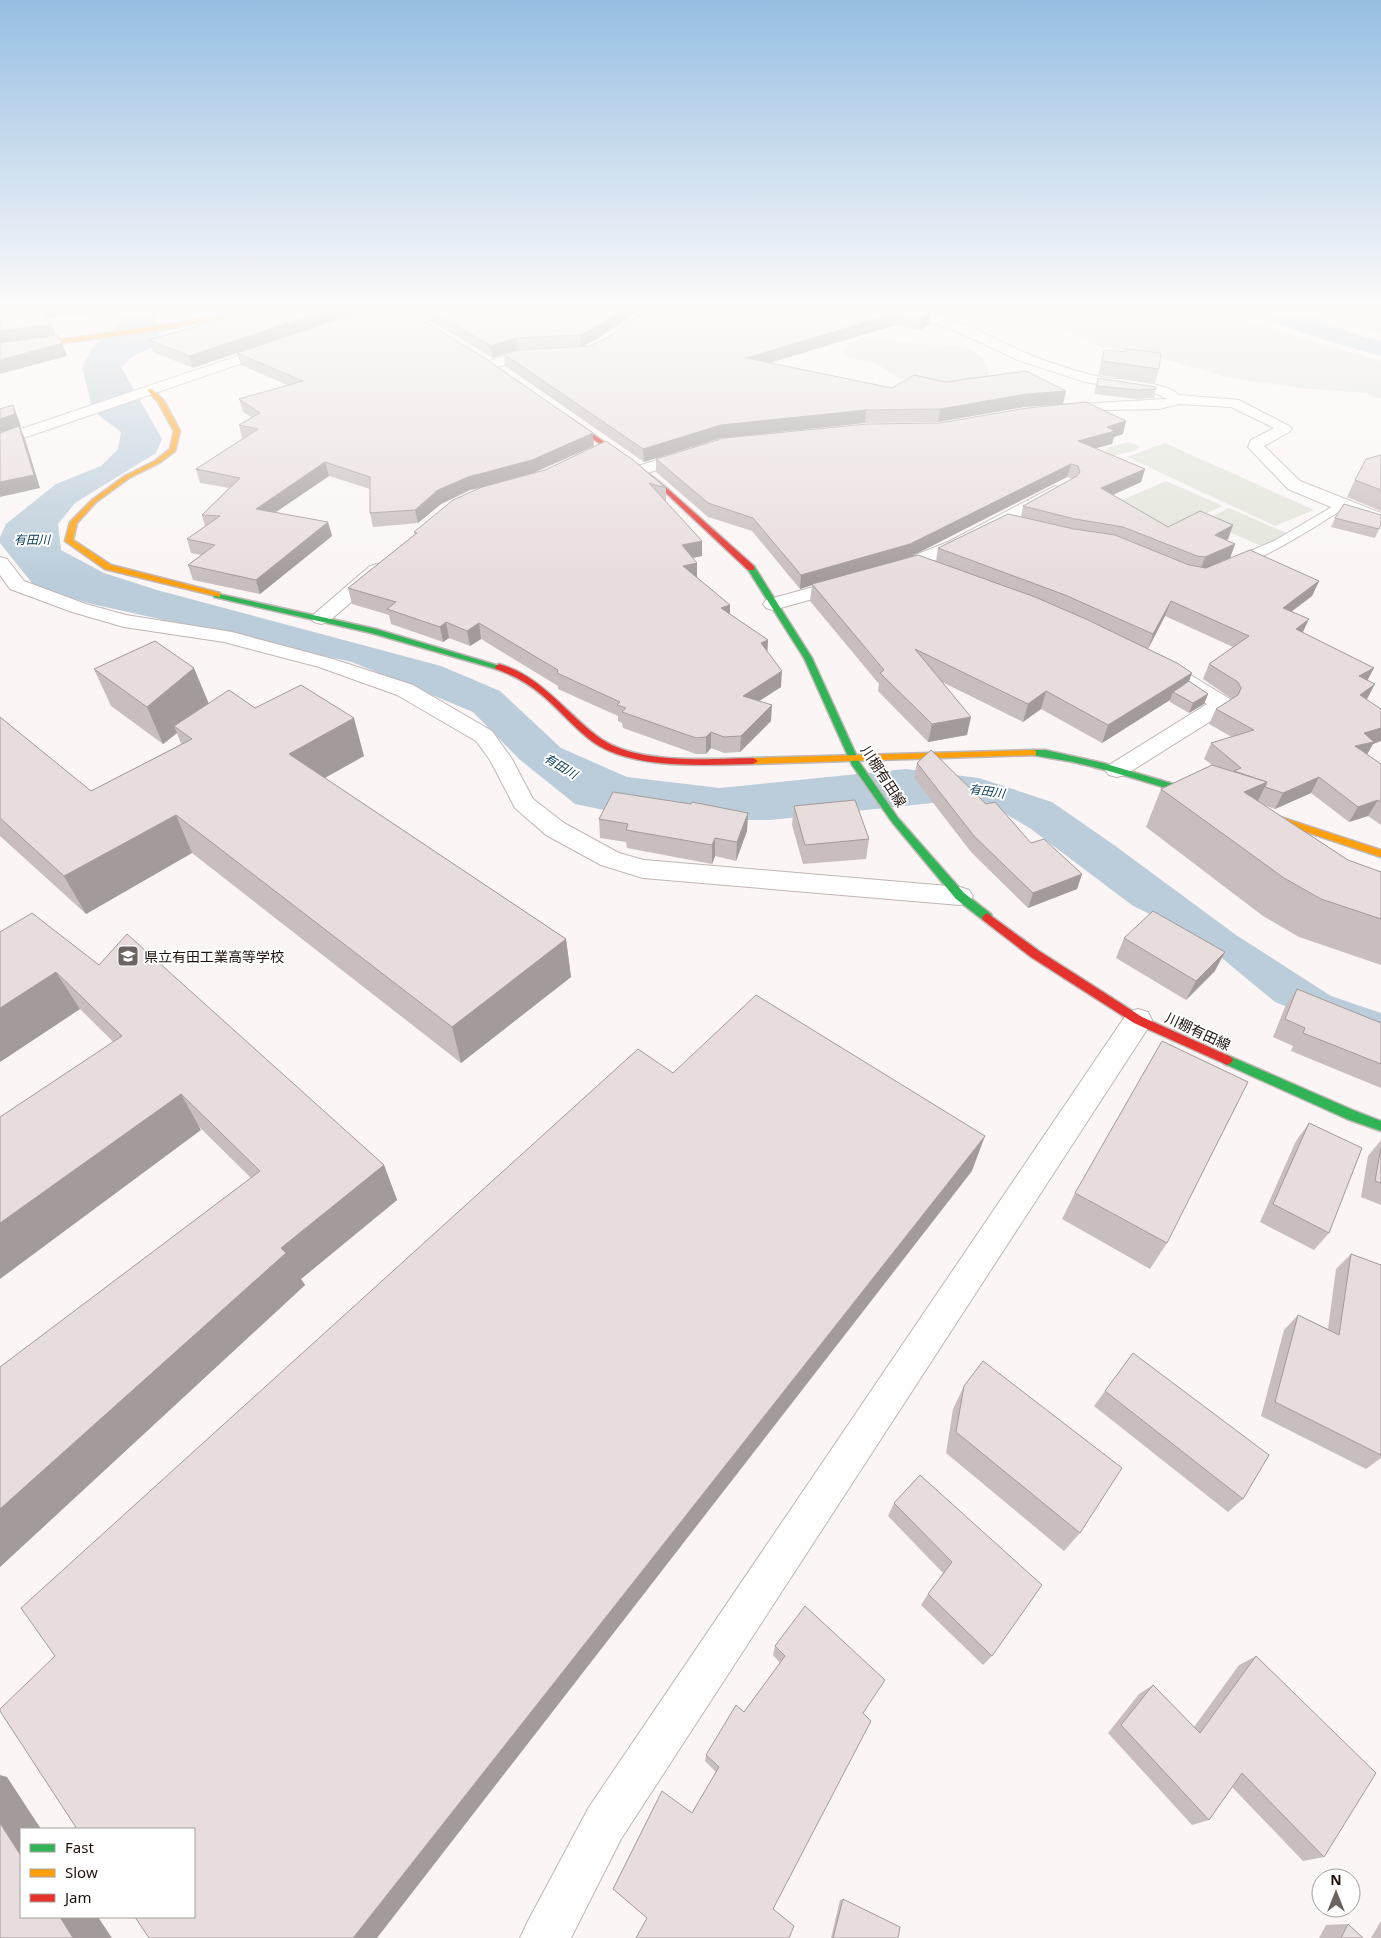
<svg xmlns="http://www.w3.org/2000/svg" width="1381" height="1938" font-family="'Noto Sans','Noto Sans JP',sans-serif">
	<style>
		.green { fill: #e1e4d9 }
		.water { fill: #bbcdda }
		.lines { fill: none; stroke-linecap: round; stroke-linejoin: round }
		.lane-casing { stroke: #c0b6b4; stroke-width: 2 }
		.street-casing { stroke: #c0b6b4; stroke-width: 2 }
		.fast-casing { stroke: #c0b6b4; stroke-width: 3 }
		.slow-casing { stroke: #c0b6b4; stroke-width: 3 }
		.jam-casing { stroke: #c0b6b4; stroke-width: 3 }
		.lane { fill: #fefefe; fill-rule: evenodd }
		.street { fill: #fefefe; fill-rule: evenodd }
		.fast { fill: #30b455; fill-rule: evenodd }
		.slow { fill: #ff9f0a; fill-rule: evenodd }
		.jam { fill: #e5322d; fill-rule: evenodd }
		.wall { fill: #c7bebd; fill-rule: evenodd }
		.shaded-wall { fill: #a29b9a }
		.building { fill: #e7dddc; stroke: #a29b9a }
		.labels { text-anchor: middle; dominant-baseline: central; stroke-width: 4; stroke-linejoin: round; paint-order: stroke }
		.far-water-label { font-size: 12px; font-style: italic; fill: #023451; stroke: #fff }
		.street-label { font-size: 14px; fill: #1f120d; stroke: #fff }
		.poi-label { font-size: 14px; fill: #1f120d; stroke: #fff; text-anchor: start }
	</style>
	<rect width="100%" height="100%" fill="#fbf6f5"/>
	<g class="green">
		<polygon points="1033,310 1226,310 1259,324 1318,343 1381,361 1381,399 1366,393 1300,388 1226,377 1168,360 1101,347 1053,325"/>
		<polygon points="1367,318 1381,318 1381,335 1362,328 1355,321"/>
		<path d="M877,337C891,339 905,343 919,344C945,346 987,341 989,376L968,382L934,383L898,378L879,365L846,357L843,352L849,343L862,338Z"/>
		<polygon points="1128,442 1139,446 1136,450 1114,456 1102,453 1110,447"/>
		<polygon points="1165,443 1314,510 1275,526 1127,457"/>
		<polygon points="1166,481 1223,506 1169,530 1113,504"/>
		<polygon points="1229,508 1289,534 1264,547 1203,521"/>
	</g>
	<g class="water">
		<polygon points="120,310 151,310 157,319 160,339 151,348 133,356 121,367 162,439 156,453 75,503 58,524 61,550 104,573 157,590 441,666 500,691 561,748 627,777 720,788 906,769 979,778 1052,802 1114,845 1236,935 1331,996 1381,1013 1381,1044 1275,1002 1194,935 1133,906 1031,829 991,805 942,802 770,820 652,820 575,804 519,759 473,712 352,662 92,604 36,588 0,543 0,537 6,524 56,484 101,466 118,449 121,432 93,411 82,368 94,345 119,325"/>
		<polygon points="1244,310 1294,310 1363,337 1381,341 1381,356 1318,338"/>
	</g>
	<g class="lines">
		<g class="lane-casing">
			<path id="lane" d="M1342,501L1346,503L1348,505L1346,507C1326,520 1248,571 1229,566L1227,563L1229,560L1274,541Z"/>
		</g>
		<g class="street-casing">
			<g id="street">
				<path d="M901,310C945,310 986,336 1026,353C1046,362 1070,369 1091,375C1113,381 1164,380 1179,395L1239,400L1289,426L1292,429L1289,432L1264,446L1300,481L1381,513V524L1352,516L1288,489L1248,447L1251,440L1274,428L1231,407L1179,404L1159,409L1103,410L1059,415L1054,413L1051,410L1054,407L1059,405L1167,399L1157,394L1085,382L1018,360L956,331L902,313Z"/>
				<polygon points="273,344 278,345 280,348 278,351 0,446 0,436"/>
				<polygon points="540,351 545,352 547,355 545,358 519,360 491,369 484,365 486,362 517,352"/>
				<polygon points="692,449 698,451 700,454 698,457 641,475 635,473 633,470 635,467"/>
				<polygon points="1055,486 1061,487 1063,491 1061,495 961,550 899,575 892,577 885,575 883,571 885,567 948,542"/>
				<polygon points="0,557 7,559 24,581 86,604 126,615 232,632 333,659 413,685 492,731 512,759 533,799 564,823 619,853 644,860 960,887 969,890 973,896 969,902 960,905 643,878 601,865 546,835 515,808 490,760 476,741 397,695 319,667 224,642 124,627 72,612 10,589 0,575"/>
				<polygon points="377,564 384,566 386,570 384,574 328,622 321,624 314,622 311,618 314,614 370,566"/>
				<polygon points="846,578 853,580 855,584 853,588 773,610 766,608 763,604 766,600"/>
				<polygon points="1177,669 1184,671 1230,699 1233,704 1230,709 1125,775 1117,777 1109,775 1105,770 1109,765 1207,704 1170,679 1167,675 1170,671"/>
				<polygon points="1138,1009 1148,1012 1152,1020 1148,1028 621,1839 571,1938 520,1938 528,1921 589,1807 1128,1012"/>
			</g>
		</g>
		<g class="fast-casing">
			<g id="fast">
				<polygon points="748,566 754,566 812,658 860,763 898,818 964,893 991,914 992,917 991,920 983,920 956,899 892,822 852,765 804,658 747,568"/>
				<polygon points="214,593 376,629 503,667 502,669 496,669 371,633 214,597"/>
				<path d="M1045,750L1103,763L1207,794L1209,796L1204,799C1160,787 1118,772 1073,762C1065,760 1032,756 1028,753L1033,750Z"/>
				<polygon points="1227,1055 1355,1111 1381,1121 1381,1131 1347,1119 1223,1063 1221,1060 1223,1057"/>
			</g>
		</g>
		<g class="slow-casing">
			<g id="slow">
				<polygon points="245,310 256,310 172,328 0,352 0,348 172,324"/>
				<polygon points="148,389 152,389 164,401 180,431 175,451 159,463 129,478 96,502 77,523 73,540 111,565 220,593 220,597 105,569 65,541 70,522 92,500 125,476 155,461 170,449 174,431 158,402 148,391"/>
				<polygon points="1033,750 1036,751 1036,755 753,764 748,761 753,758"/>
				<polygon points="1262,811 1381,850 1381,857 1259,816 1257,814"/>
			</g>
		</g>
		<g class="jam-casing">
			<g id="jam">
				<polygon points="560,414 564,414 643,469 669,490 754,566 754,570 748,570 665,492 639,471 560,416"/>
				<path d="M499,664C541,676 564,711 597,736C634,765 707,759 753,758L758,761L753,764C706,765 633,770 593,742C574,728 560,710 542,695C528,683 513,675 496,669L495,667Z"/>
				<polygon points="987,913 1039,951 1142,1017 1231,1057 1233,1060 1231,1063 1227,1065 1223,1063 1134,1023 1031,957 983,920 982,917"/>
			</g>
		</g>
		<use href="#lane" class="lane"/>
		<use href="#street" class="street"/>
		<use href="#fast" class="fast"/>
		<use href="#slow" class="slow"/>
		<use href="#jam" class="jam"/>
	</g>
	<g class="wall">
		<polygon points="255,310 193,368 153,352 149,340"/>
		<polygon points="412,310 640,310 597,339 583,346 589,346 609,337 645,310 947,310 941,315 930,312 929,324 920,330 895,325 770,363 892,388 945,382 1063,404 1024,407 938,422 865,423 721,438 644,462 505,366 504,354 493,358"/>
		<polygon points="1126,349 1159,369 1155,383 1098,375 1104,350 1126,352"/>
		<polygon points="237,353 594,446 533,473 545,470 606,441 666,488 666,502 702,541 702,556 693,558 697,578 730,605 730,614 768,640 767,652 781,687 759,701 771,721 740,752 724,753 711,748 706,754 696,754 623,728 622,723 618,721 618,716 558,689 558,686 481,639 470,646 449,638 443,642 391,624 389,615 352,604 348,588 415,534 414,532 481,488 470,490 441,504 418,523 373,527 370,513 370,489 329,476 275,512 328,522 332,536 260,594 193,580 188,565 201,555 191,553 187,539 205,526 202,515 229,488 200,483 196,469 244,438 242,438 239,425 251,417 243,412 239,399 287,385 241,365"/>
		<polygon points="1098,378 1156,389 1154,398 1135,399 1094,394"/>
		<path d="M1123,434L1114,437L1112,444L1095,448L1145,469L1141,482L1113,495L1168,527L1233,525L1228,539L1226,540L1235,544L1230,558L1319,581L1312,596L1291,612L1303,633L1374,668L1367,680V699L1381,741L1373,744L1367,754L1381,764V825L1368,816L1349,822L1311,793L1275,809L1264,805L1348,860L1381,872V965L1299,937L1263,916L1146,827L1161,789L1212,765L1204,759L1211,743L1232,737L1209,724L1216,709L1232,699L1203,679L1209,664L1233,647L1165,616L1148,649L1192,673L1189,681L1208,694L1204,704L1189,713L1170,702V700L1102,743L1041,709L1023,722L942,682L967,735L928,742L878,691L879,684L810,601L812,585L800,589L752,531L708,517L656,472V459ZM1067,477L1073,479L1023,506L1021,517L938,548L936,561L912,556Z"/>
		<polygon points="1381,455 1381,511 1347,497 1355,480"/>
		<polygon points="1335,518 1381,525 1375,538 1331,527"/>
		<polygon points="94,669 208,704 255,708 364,756 325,778 566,939 571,977 461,1063 192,853 86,914 0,836 0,717 91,791 181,744 177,733 163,744 111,706"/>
		<polygon points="917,763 986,804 1031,843 1082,874 1077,889 1028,908 971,852 914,778"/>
		<polygon points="794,806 869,839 866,859 803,864 792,825"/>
		<polygon points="748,813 747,831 736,861 715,856 712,864 627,848 626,842 600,838 599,819"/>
		<polygon points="0,932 99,965 384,1165 397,1200 301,1279 305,1285 0,1567 251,1178 80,1009 0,1062"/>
		<polygon points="1124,938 1215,971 1186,1000 1116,958"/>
		<polygon points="1297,989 1381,1023 1381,1088 1291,1051 1293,1046 1273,1037 1285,1007"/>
		<polygon points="1309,1123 1329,1233 1314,1250 1260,1222 1296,1141"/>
		<polygon points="1381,1140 1381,1205 1361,1197 1368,1156"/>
		<polygon points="1075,1193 1167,1243 1150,1269 1062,1219"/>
		<polygon points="1351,1254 1381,1265 1381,1458 1366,1469 1261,1416 1284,1330 1298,1315 1328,1329 1336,1269"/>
		<polygon points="964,1386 1080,1533 1064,1551 946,1453 953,1409"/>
		<polygon points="1105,1391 1243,1499 1228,1512 1094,1406"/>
		<polygon points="920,1475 992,1656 983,1665 921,1605 928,1594 943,1573 888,1516 894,1503"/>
		<polygon points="775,1646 863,1713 773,1909 647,1918 613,1889 692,1813 716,1772 705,1761 706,1755 744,1712 780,1663 773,1655"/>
		<polygon points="1256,1656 1324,1857 1303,1861 1232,1787 1209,1820 1192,1825 1108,1733 1139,1694 1153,1685 1194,1727 1239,1665"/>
		<polygon points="843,1899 898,1938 831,1938 840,1900"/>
		<polygon points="1381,1921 1381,1938 1371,1938"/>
		<polygon points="1348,1924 1363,1938 1319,1938 1326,1925"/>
	</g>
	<g class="shaded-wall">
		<polygon points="42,310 112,310 112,311 45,318"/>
		<polygon points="327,310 364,310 193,368 189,356"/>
		<polygon points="622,310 640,310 597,339 581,347 580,335"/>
		<polygon points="942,310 947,310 941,315"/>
		<polygon points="930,312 929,324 920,330 922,318"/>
		<polygon points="897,313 895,325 746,370 746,358"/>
		<polygon points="51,324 56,336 0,344 0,331"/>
		<polygon points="516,338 517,350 493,358 491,346"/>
		<polygon points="62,343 67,356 0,374 0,360"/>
		<polygon points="1066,391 1063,404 1024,407 938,422 940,409 1026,394"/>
		<polygon points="13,405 18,418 21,427 20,427 25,439 40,488 0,497 0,419"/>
		<polygon points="866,410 865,423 721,438 644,462 643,449 721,425"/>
		<polygon points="1126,421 1123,434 1114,437 1112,444 1074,454 1078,441 1107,427"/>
		<polygon points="593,433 594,446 533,473 470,490 441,504 418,523 415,510 438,490 468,477"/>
		<polygon points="325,462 329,476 260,523 256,509"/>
		<polygon points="1071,464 1067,477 908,558 812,584 812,585 800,589 801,575"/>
		<polygon points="1145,469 1141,482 1097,502 1101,488"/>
		<polygon points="328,522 332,536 260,594 256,580"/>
		<polygon points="1233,525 1228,539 1210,548 1215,535"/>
		<polygon points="702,541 702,556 682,560 682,545"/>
		<polygon points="1235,544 1230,558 1200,571 1205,557"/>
		<polygon points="697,563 697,578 683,566"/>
		<polygon points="1319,581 1312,596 1276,623 1283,608"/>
		<polygon points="1171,601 1165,616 1148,649 1153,634"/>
		<polygon points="730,605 730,621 721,608"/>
		<polygon points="1309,619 1302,634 1296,629"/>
		<polygon points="446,622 449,638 443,642 440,627"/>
		<polygon points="479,623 481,639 470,646 467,631"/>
		<polygon points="768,640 767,656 761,643"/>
		<polygon points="194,668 209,704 174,726 177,733 163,744 147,707"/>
		<polygon points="1374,668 1366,683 1359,676"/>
		<polygon points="782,671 781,687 742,712 743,696"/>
		<polygon points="1192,673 1185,691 1173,692 1170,700 1102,743 1108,725"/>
		<polygon points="1375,684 1367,699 1360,695"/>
		<polygon points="1046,691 1041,709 1023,722 1028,704"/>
		<polygon points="1208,694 1204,704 1189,713 1193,703"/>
		<polygon points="772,705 771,721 740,752 741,736"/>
		<polygon points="971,717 967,735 928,742 932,724"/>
		<polygon points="354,718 364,756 301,791 289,754"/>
		<polygon points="1381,728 1381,741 1373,744 1365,758 1347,761 1364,733"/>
		<polygon points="711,732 711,748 706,754 706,737"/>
		<polygon points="1319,777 1311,793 1275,809 1283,793"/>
		<polygon points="1267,782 1249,820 1244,792"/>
		<polygon points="1378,800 1368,816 1349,822 1358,807"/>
		<polygon points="748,813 747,831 736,861 737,842"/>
		<polygon points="176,815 192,853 86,914 64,876"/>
		<polygon points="715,838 715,856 712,864 712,845"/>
		<polygon points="1082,874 1077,889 1028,908 1033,893"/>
		<polygon points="566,939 571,977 461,1063 452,1027"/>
		<polygon points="1225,952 1215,971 1186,1000 1196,981"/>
		<polygon points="56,972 80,1009 0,1062 0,1008"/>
		<polygon points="181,1094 201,1130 0,1279 0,1223"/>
		<polygon points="985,1136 972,1171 377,1938 353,1938"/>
		<polygon points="384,1165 397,1200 301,1279 305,1285 0,1567 0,1509 281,1248"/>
		<polygon points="0,1775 7,1777 41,1829 21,1829 21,1856 0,1823"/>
		<polygon points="60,1917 98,1917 112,1938 73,1938"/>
	</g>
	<g class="building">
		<polygon points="0,310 43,310 51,324 0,331"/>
		<polygon points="255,310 327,310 189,356 149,340"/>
		<polygon points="366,310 406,310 483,357 593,433 532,460 468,477 438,490 415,510 370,513 370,477 325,462 256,509 328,522 256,580 188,565 215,545 187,539 220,516 202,515 240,478 196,469 258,429 239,425 260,413 239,399 303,381 237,353"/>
		<polygon points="430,310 622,310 596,327 580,335 516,338 491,346"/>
		<polygon points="645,310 924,310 930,312 922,318 897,313 746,358 892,388 914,375 945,382 1026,371 1066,391 1026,394 940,409 866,410 721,425 643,449 504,354 518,350 589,346 609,337"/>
		<polygon points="57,335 62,343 0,360 0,343"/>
		<polygon points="1126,349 1161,353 1159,369 1102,361 1104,350 1126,352"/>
		<polygon points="1098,378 1156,387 1156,389 1137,390 1097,386"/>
		<polygon points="1086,402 1126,421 1107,427 1115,431 1078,441 1145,469 1101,488 1168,527 1200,511 1233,525 1215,535 1235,544 1205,557 1197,556 1123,527 1075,519 1023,506 1077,476 1080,472 1078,466 1071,464 910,544 801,575 753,518 708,503 656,459 724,438 867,424 940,423 1027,408"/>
		<polygon points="13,405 15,414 0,419 0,409"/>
		<polygon points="19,426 34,475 0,482 0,433"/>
		<polygon points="606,441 633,460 666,488 649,483 702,541 682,545 697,563 683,566 730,605 721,608 768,640 761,643 782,671 743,696 772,705 741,736 724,737 711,732 706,737 696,738 622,712 626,708 617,705 620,702 557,673 558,670 479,623 467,631 446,622 440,627 387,609 396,602 348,588 417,533 414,532 453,500 482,487 545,470"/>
		<polygon points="1381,455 1381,490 1355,480 1366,459"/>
		<polygon points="1344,504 1381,515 1381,525 1379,529 1335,518"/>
		<polygon points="1008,514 1074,529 1115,535 1189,565 1206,568 1250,550 1319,581 1283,608 1309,619 1296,629 1374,668 1359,676 1375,684 1360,695 1381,709 1381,728 1364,733 1374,742 1355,746 1381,764 1381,802 1378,800 1358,807 1319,777 1283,793 1265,787 1267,782 1234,771 1241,768 1211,743 1254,730 1216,709 1238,695 1241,688 1238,682 1209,664 1249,636 1171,601 1153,634 1065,595 938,548"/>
		<polygon points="918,555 1035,597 1088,620 1177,663 1192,673 1108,725 1046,691 1028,704 915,649 971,717 932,724 880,673 884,670 812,584"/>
		<polygon points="155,641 194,668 147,707 94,669"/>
		<polygon points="1189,681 1208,694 1193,703 1173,692"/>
		<polygon points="301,685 354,718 289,754 566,939 452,1027 176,815 64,876 0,818 0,717 91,791 192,739 174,726 229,690 255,708"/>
		<polygon points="931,750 986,804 995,802 1031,843 1044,839 1082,874 1033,893 974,836 917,763"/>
		<polygon points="1212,765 1267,782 1244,792 1348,860 1381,872 1381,919 1321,899 1284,878 1161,789"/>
		<polygon points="613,792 691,804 692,802 748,813 737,842 715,838 712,845 626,830 628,824 599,819"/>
		<polygon points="855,800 869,839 805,845 794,806"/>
		<polygon points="1153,911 1225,952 1196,981 1124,938"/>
		<polygon points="32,913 99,965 127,934 384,1165 281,1248 286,1253 0,1509 0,1367 260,1171 181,1094 0,1223 0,1117 122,1036 56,972 0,1008 0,932"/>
		<polygon points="1297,989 1381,1023 1381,1064 1303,1033 1305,1028 1285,1019"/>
		<polygon points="756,995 985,1136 353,1938 149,1938 135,1917 194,1917 194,1829 77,1829 0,1711 0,1709 55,1656 21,1608 638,1049 673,1073"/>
		<polygon points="1162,1041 1248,1082 1167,1243 1075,1193"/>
		<polygon points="1309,1123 1362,1148 1329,1233 1273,1204"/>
		<polygon points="1381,1147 1381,1183 1375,1181"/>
		<polygon points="1351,1254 1381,1265 1381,1455 1275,1402 1298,1315 1339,1335"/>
		<polygon points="1133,1353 1269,1455 1243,1499 1105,1391"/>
		<polygon points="983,1361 1122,1468 1080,1533 956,1432 964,1386"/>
		<polygon points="920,1475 1042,1585 992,1656 928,1594 952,1562 894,1503"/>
		<polygon points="805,1606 885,1680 863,1713 871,1721 773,1909 794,1926 789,1938 636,1938 647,1918 613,1889 662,1791 692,1813 719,1767 706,1755 736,1705 744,1712 785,1656 775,1646"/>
		<polygon points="1256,1656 1376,1773 1324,1857 1242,1773 1209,1820 1121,1725 1153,1685 1200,1733"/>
		<polygon points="0,1823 21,1856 21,1917 60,1917 73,1938 0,1938"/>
		<polygon points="843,1899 900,1927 898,1938 833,1938"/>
		<polygon points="1348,1924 1363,1938 1341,1938"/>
	</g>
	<linearGradient id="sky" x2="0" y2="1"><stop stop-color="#96bee2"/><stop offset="0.53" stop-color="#fdfbfa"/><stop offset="1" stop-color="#fdfbfa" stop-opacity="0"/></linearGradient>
	<rect width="1381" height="581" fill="url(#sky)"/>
	<defs>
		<g id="school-square" transform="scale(1.125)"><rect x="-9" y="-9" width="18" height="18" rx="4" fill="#6c625e" stroke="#fff"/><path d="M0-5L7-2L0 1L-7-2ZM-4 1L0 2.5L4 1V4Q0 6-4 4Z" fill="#fff"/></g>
	</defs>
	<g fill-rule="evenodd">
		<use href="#school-square" x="128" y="956"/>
	</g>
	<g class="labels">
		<g class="far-water-label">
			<text x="32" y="539">有田川</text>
			<text transform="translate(561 766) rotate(31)">有田川</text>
			<text transform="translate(987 791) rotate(8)">有田川</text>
		</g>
		<g class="street-label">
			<text transform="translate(884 776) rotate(57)">川棚有田線</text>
			<text transform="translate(1198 1031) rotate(25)">川棚有田線</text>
		</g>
		<g class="poi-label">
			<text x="144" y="956">県立有田工業高等学校</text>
		</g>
	</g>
	<rect x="20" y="1828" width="175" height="90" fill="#ffffff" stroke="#a5a09e"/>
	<rect x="30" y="1844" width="25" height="8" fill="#30b455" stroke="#a5a09e"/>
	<text x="65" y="1853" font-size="15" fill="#1f120d">Fast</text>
	<rect x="30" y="1869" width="25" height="8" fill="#ff9f0a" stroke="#a5a09e"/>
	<text x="65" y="1878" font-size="15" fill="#1f120d">Slow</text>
	<rect x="30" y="1894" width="25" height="8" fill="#e5322d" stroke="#a5a09e"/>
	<text x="65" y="1903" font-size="15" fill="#1f120d">Jam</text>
	<g transform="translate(1336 1893)"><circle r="24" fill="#ffffff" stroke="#a5a09e"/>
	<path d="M0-4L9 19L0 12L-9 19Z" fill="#6c625e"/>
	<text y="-8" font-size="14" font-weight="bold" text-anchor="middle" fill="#1f120d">N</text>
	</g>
</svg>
